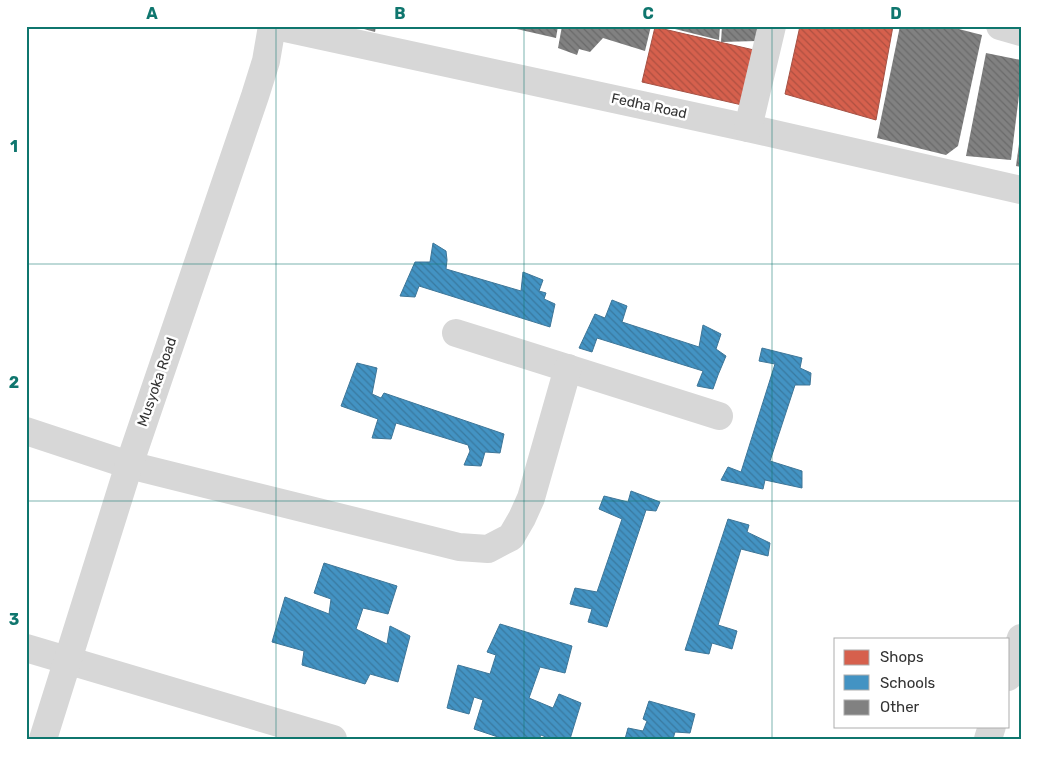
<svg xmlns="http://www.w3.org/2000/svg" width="1047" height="765" font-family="Rubik,sans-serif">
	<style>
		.shops { fill: url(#shops-back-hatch); stroke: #a55245 }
		.schools { fill: url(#schools-back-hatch); stroke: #3e7698 }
		.building { fill: url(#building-back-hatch) }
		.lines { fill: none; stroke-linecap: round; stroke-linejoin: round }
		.minor { stroke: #d7d7d7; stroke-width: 28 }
		.grid { fill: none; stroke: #0f766e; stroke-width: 1; stroke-opacity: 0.55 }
		.labels { text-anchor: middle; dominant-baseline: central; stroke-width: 5; stroke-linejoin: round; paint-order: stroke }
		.street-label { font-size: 14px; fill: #333; stroke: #fff }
		.neatline { fill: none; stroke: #0f766e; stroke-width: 2 }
		.grid-label { font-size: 16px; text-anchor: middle; font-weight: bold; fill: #0f766e }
	</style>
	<defs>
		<pattern id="shops-back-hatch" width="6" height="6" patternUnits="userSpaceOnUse" patternTransform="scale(1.25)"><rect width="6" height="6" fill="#d6604d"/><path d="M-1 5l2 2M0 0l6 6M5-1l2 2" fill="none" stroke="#ae5041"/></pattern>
		<pattern id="schools-back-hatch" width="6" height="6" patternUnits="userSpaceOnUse" patternTransform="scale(1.25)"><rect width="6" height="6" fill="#4393c3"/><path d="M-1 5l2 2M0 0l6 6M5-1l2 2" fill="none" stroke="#39799f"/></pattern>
		<pattern id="building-back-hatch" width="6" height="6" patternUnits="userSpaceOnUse" patternTransform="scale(1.25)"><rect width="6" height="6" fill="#818181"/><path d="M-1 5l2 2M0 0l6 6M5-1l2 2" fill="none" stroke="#6a6a6a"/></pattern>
	</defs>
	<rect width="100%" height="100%" fill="#fff"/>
	<g class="shops">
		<polygon points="800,26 893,26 876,120 785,94"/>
		<polygon points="655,27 754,50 742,105 642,82"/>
	</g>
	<g class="schools">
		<polygon points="433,243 446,251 447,260 446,269 521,291 523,272 543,280 539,291 546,293 544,299 555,304 550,327 419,286 415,297 400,296 415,262 430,262"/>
		<polygon points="612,300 627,306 622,322 699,347 703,325 721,334 716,349 726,356 718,375 713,389 697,386 703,371 597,338 592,352 579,348 595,314 605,318"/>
		<polygon points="762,348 802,358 800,368 811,373 810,385 795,385 770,461 802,471 802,488 765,480 763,489 721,480 728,467 741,472 775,364 759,361"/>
		<polygon points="357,363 377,368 372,394 381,398 384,393 504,434 500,453 485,452 481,466 464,465 470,451 468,445 396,423 391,439 372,438 378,419 341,406"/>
		<polygon points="631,491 660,502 656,511 646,510 607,627 588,622 592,609 570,604 575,588 597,592 622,519 599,509 604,496 628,502"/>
		<polygon points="728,519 749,525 747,532 770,543 768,556 741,549 718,625 737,631 732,649 712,643 709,654 685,650"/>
		<polygon points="324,563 397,586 388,614 363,608 356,629 387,644 390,626 410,636 398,682 370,674 365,684 302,665 304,651 272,642 285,597 329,614 331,599 314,593"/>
		<polygon points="500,624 572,646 565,673 540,667 529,698 553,708 559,694 581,703 570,739 550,739 541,735 539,739 504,739 474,729 483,700 474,697 469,714 447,708 458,665 490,674 496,655 487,652"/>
		<polygon points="649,701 695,714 690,733 675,732 673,739 625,739 628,728 643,731 647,721 643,719"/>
	</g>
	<g class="building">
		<polygon points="353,26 376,26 375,32"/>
		<polygon points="504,26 558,26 556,38"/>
		<polygon points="562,26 651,26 645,51 603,38 590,52 579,49 577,55 558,48"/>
		<polygon points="667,26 720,26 719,40 667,27"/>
		<polygon points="722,26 760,26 757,41 721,42"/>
		<polygon points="900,26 947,26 982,35 958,146 946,155 877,138"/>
		<polygon points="986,53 1021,60 1021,79 1011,160 966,156"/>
		<polygon points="1020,137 1021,137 1021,167 1016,166"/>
	</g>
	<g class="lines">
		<g class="minor">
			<polyline points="276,26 748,128 1021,190"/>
			<polyline points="1000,26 1021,32"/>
			<polyline points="748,128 772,26"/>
			<polyline points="456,333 719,416"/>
			<polyline points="26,431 129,465 459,547 488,549 511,537 522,518 531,498 568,368"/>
			<polyline points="26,648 333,739"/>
			<polyline points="1008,677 1021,638"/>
			<polyline points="43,739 129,465 255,96 266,61 272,26"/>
			<polyline points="988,739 992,726"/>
		</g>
	</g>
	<path class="grid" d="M276,26V739M524,26V739M772,26V739M26,264H1021M26,501H1021"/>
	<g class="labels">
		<g class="street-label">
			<text transform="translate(649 106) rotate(12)">Fedha Road</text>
			<text transform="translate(157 382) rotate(-71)">Musyoka Road</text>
		</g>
	</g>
	<rect width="1047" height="765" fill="none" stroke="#ffffff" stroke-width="55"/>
	<rect x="834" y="638" width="175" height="90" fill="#ffffff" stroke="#adadad"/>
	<rect x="844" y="650" width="25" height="15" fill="#d6604d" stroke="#adadad"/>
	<text x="880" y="662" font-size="15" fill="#333333">Shops</text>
	<rect x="844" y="675" width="25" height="15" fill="#4393c3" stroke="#adadad"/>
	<text x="880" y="688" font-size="15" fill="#333333">Schools</text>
	<rect x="844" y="700" width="25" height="15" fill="#818181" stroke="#adadad"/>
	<text x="880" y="712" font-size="15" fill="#333333">Other</text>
	<rect x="28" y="28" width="992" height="710" class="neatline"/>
	<g class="grid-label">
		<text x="152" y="19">A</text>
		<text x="400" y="19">B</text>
		<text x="648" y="19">C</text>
		<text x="896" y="19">D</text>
		<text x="14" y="152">1</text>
		<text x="14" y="388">2</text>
		<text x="14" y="625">3</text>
	</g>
</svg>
